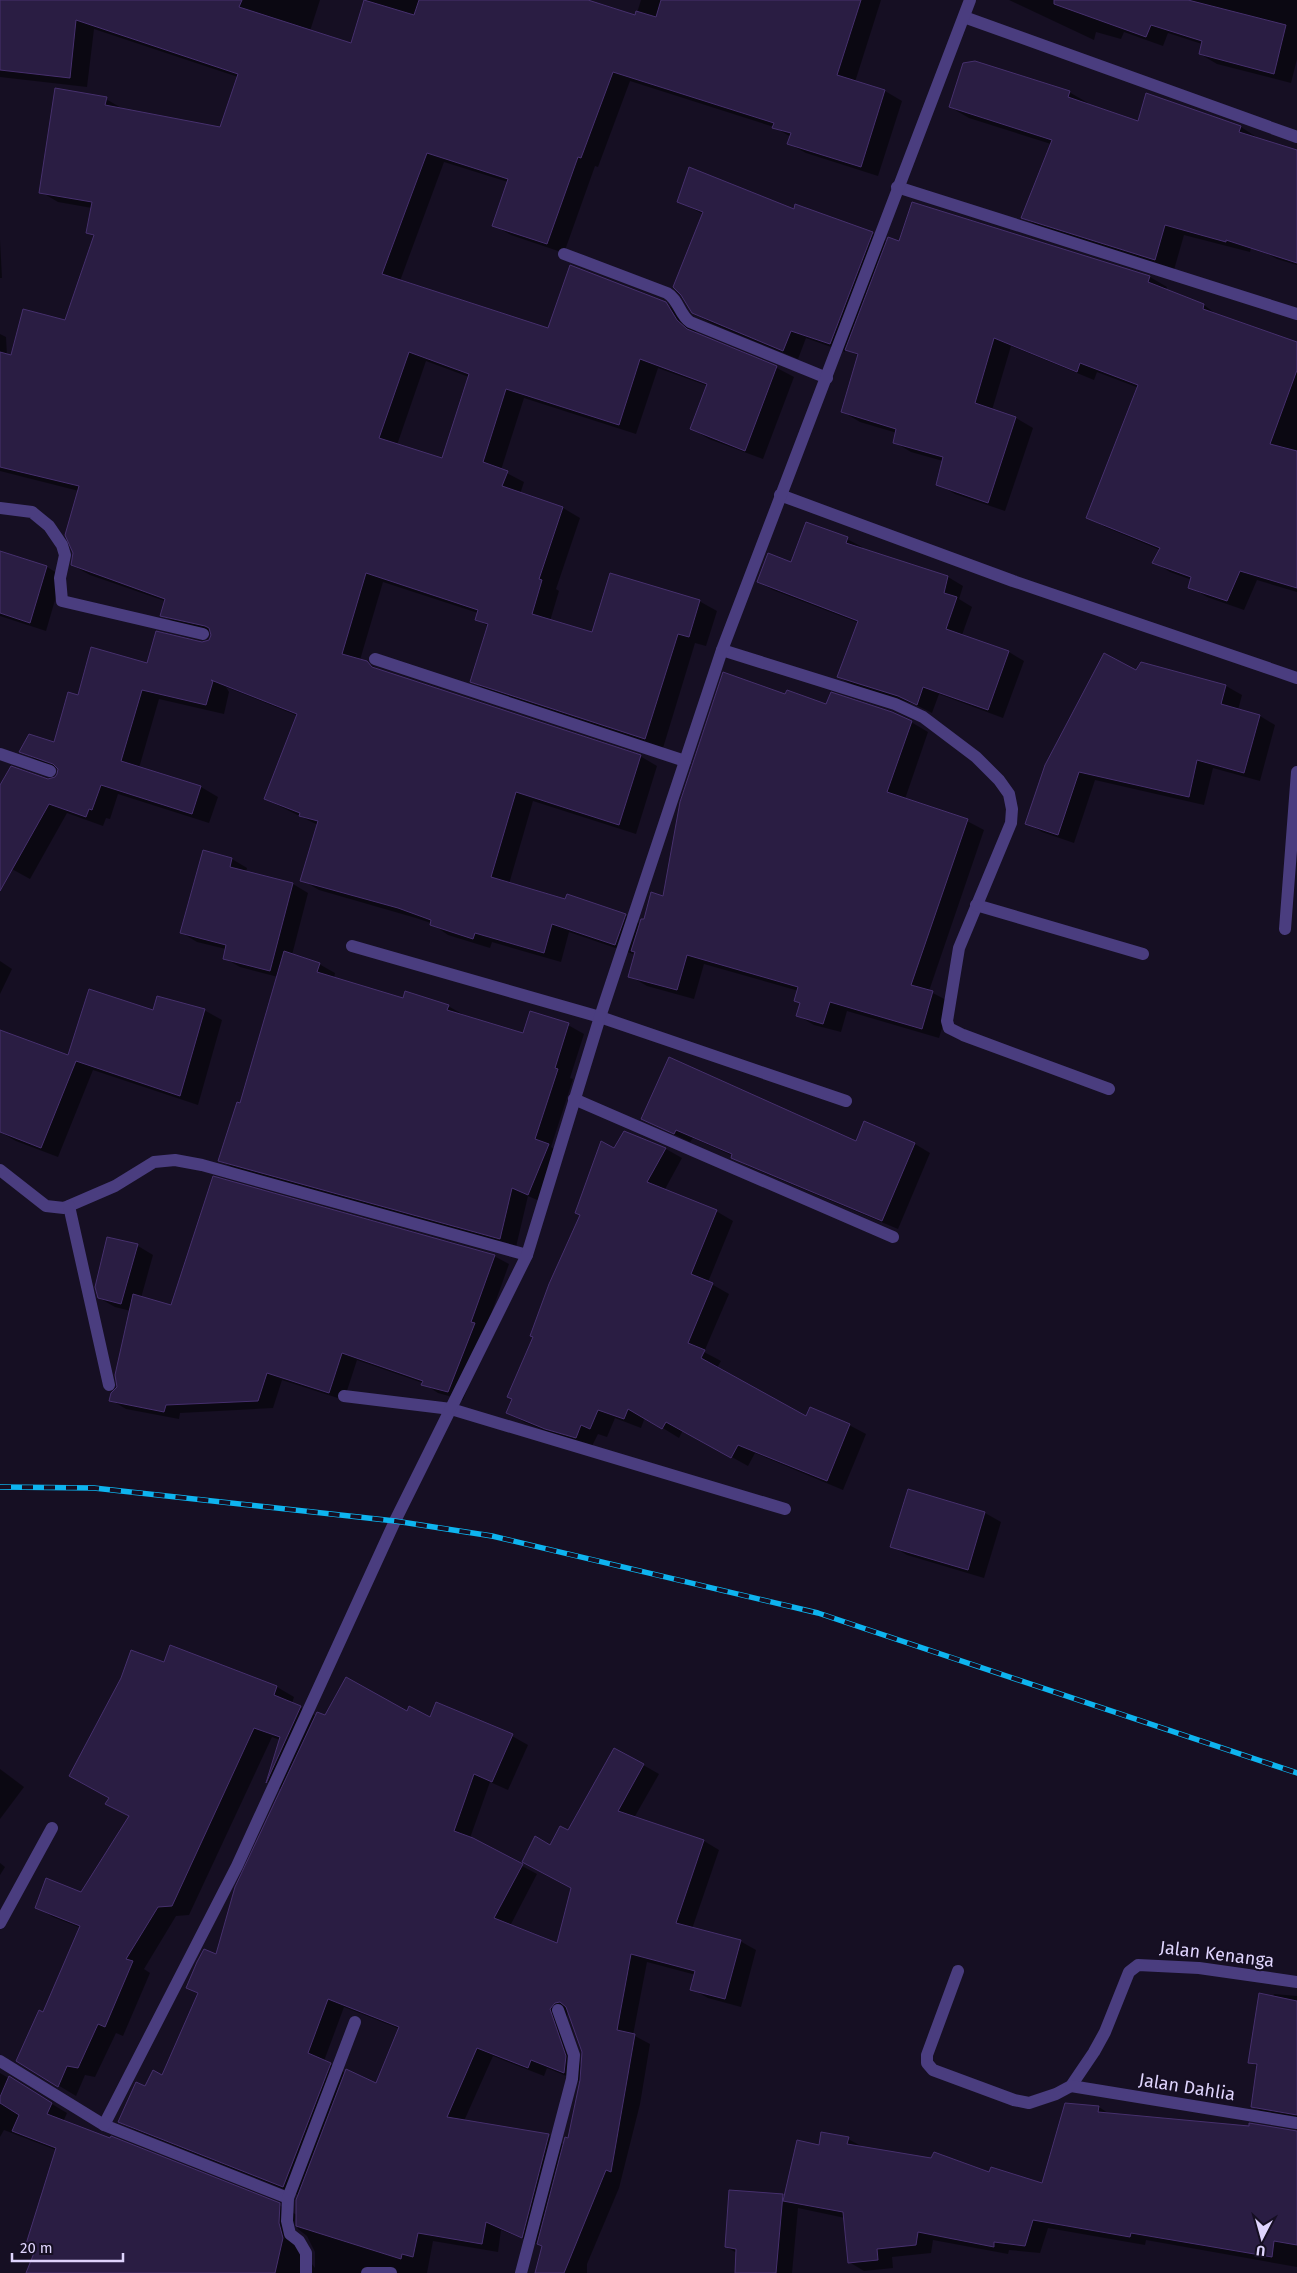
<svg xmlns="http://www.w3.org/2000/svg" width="1297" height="2273" font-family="'Fira Sans',sans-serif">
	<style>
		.shadow { fill: #0007; fill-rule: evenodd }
		.building { fill: #2a1d43; stroke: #46306d; fill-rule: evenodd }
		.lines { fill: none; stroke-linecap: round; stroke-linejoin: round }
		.minor { stroke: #4a3d7f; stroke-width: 12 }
		.rail-casing { stroke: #0eb4ef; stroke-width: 5.5 }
		.rail { stroke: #160f23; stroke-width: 4; stroke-dasharray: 11; stroke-linecap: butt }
		.labels { text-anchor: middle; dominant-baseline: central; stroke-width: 4; stroke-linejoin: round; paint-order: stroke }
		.street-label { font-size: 18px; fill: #dfd4fd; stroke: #160f23 }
	</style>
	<rect width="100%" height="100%" fill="#160f23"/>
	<g class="shadow">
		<path d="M0,0H320L310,31L352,45L365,0H584L636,16L641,0H881L855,82L885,91L902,101L878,176L806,153L789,144L791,137L774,127L630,81L598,167L595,166L564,253L511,235L493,225L508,182L444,162L400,281L549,330L665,304L683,314L699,336L777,368L794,377L763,459L709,439L692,429L708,386L658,368L636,434L524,398L501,470L524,482L520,494L563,508L580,518L556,589L559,591L550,621L593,634L699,601L717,611L706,646L695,643L663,748L488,691L471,681L488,626L476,619L478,613L383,582L360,660L383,671L640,756L657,766L636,834L533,801L509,884L625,915L641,924L664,897L786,696L911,722L928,732L905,799L967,821L984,830L929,991L950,1002L939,1038L847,1011L841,1032L814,1025L797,1015L801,1003L799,991L704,964L694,999L647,986L630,976L636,953L634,951L633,954L569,932L561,962L492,942L490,948L448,935L431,923L416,918L319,890L302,880L318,825L265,799L298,716L226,687L229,692L224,714L159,699L139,768L201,787L218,797L209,823L118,794L110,819L106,818L103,826L67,813L30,879L10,868L0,887V788L57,778L60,769L38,761L21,751L55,743L79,696L148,664L209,641L212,636L211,633L179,625L162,615L165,601L90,575L72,565L79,491L0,471V334L6,337L9,392L66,321L95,237L87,232L92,208L58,202L41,192L106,99L123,109L221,129L238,77L94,29L87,87L0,77ZM426,361L469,377L443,460L397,445Z"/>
		<polygon points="1009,0 1297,0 1297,59 1291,83 1217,64 1200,54 1202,44 1168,33 1163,46 1124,32 1121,39 1096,32 1094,40"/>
		<polygon points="1069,92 1088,103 1088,105 1138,122 1241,127 1276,150 1250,252 1184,235 1174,270 1041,228 1022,217 1051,144 969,118 950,107"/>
		<polygon points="1297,172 1297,265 1277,259 1262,251"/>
		<polygon points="679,202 794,211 872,233 888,242 900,242 913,203 1150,277 1167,287 1166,290 1204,305 1220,317 1297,343 1297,592 1257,580 1244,610 1207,597 1190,587 1192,580 1170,572 1154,562 1160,550 1105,527 1088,517 1139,388 1097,372 1094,380 1011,346 992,410 1016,418 1033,428 1005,511 955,494 938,484 943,461 911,452 894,442 897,433 860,422 843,412 859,356 846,349 845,352 806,338 798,359 711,323 695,314 703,214"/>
		<polygon points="0,240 2,278 0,278"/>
		<polygon points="847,539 862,547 861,550 948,577 963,586 959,599 972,607 962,635 1009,652 1024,661 1003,718 939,694 932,713 914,704 853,685 838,677 859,623 773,590 758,582"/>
		<polygon points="0,553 47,567 62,576 46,631 0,616"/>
		<polygon points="1141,663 1226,686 1242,695 1238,710 1260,716 1275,725 1260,781 1213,768 1204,805 1095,780 1074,843 1042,832 1027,823"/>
		<polygon points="232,859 247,868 246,872 293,884 308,893 292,955 319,964 335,973 334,978 404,1000 406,993 448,1006 464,1015 524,1034 568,1025 584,1034 570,1078 573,1079 551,1147 564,1155 544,1203 528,1196 516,1247 235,1169 220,1160 241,1104 278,977 240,967 224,958 226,949 197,942 182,933"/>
		<polygon points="0,961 12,969 0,994"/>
		<polygon points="204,1010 222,1020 198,1105 93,1070 58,1157 16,1141 0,1132 0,1032 69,1057 154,1012"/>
		<polygon points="643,1119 856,1143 865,1123 915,1144 930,1153 898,1229 748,1166 732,1157 733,1156 693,1138 690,1142"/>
		<polygon points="624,1133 666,1149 682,1158 664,1191 716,1211 733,1221 708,1282 729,1294 704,1352 721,1361 717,1368 807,1418 849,1425 866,1434 843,1490 755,1453 748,1466 683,1430 679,1438 645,1417 641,1428 615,1418 607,1437 598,1434 592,1446 563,1438 524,1422 508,1412 615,1150"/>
		<polygon points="108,1238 138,1246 153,1255 141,1298 172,1307 494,1256 509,1264 485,1331 489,1333 463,1400 438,1393 423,1383 357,1360 344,1400 282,1380 273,1408 180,1413 179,1419 126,1409 111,1400 118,1387 131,1311 115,1307 99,1298"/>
		<polygon points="908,1490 985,1513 1001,1522 984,1578 907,1555 892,1546"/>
		<path d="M170,1647L277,1687L294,1697L292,1703L316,1716L407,1713L512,1736L528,1745L508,1790L490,1782L470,1838L537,1874L510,1926L557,1945L573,1888L551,1846L568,1831L615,1749L659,1774L634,1818L704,1841L719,1850L692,1929L740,1941L756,1950L741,2007L708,1998L692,1989L696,1975L647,1962L633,2035L650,2044L640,2104L619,2188L587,2264V2273H536L543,2246L501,2230L498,2252L433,2241L427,2273H27L37,2249L27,2243L56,2150L4,2130L0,2137V2073L67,2113L63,2122L279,2205L297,2215L299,2195L135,2130L119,2121L146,2088L162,2077L199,1994L187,1987L216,1956L282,1790L268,1782L280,1740L272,1737L189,1915L176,1916L144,1969L150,1973L123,2036L116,2033L95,2077L85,2075L76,2096L18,2061L44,2014L81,1928L53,1917L36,1907L82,1893L130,1817L164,1663ZM344,2007L400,2029L376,2084L346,2073L324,2061ZM568,2010L583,2055L582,2069L566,2022ZM493,2056L544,2076L547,2068L581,2082L569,2139L564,2145L549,2136L464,2121ZM295,2217L298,2229L307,2236L315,2252V2268L298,2246L294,2231Z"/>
		<polygon points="0,1769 24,1787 0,1819"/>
		<polygon points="0,1863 5,1867 0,1875"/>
		<polygon points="1274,1994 1297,1996 1297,2120 1268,2115 1253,2107 1258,2067 1250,2062"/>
		<polygon points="1099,2107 1111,2115 1297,2132 1297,2267 1146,2240 1145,2245 1048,2228 1040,2253 1009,2250 1008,2254 933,2240 931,2253 892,2257 893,2268 864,2271 849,2262 845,2218 798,2208 792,2273 737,2273 737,2253 726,2247 782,2196 785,2197 820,2146 848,2139 863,2147 1043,2184"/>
	</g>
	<g class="building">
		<path d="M0,0H242L239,7L351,43L364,0L414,15L419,0H588L635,15L636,11L656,17L661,0H861L837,75L885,90L861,167L787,144L791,133L772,128L774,123L613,72L581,158L578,157L547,244L492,226L508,179L427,153L382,274L548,328L570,265L666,302L677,320L687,329L777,366L745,451L690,429L707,384L640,359L619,425L506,389L483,462L508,471L502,486L563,507L539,579L542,580L532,614L592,632L610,573L700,600L689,637L678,634L645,739L470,682L488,624L475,620L478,610L366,573L342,654L367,661L372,667L641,755L619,825L516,792L491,877L565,899L567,894L626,914L615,945L552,924L544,953L475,933L473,939L430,925L431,920L398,908L300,881L318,821L299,816L300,813L264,799L297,714L211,680L213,681L206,705L142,690L121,761L201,786L192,814L101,785L92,810L89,809L86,817L49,804L0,891V785L11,766L48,779L55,777L57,774L58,769L53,764L19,752L29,734L54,742L68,692L78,695L91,647L147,663L156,631L202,642L209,640L211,635L209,628L205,626L160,616L165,599L71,565L73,553L65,535L79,486L0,467V352L11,355L23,309L65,320L94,235L86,233L92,202L39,193L55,88L107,97L105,105L220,127L238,74L76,20L70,78L0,70ZM409,352L469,374L442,458L379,438Z"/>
		<polygon points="1054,0 1188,0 1286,25 1274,74 1199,54 1202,41 1151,25 1146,37 1054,4"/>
		<polygon points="975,61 1070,91 1068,97 1138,121 1146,93 1241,126 1239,132 1297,150 1297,263 1226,240 1226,242 1165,225 1155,260 1021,218 1052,140 949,107 963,63"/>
		<polygon points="689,167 794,209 795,204 873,232 830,344 791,331 783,351 692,313 681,295 673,287 703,212 677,202"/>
		<polygon points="912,202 1150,276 1148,282 1204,304 1203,309 1297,342 1297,370 1270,444 1297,451 1297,588 1240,571 1227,601 1188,588 1191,577 1152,563 1160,548 1086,518 1138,385 1080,363 1077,372 994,338 975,403 1016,417 988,503 936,485 943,457 893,443 896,429 841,412 858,354 845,350 888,237 899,241"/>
		<polygon points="806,522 848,537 846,543 948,576 944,593 957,597 946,629 1009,651 988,710 923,687 917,705 898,696 837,677 858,621 757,582 768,553 791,562"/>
		<polygon points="0,551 47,566 30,623 0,613"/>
		<polygon points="1104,653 1136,670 1141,662 1226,685 1221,704 1260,715 1244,773 1197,760 1189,797 1079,772 1058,835 1025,824 1045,765"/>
		<polygon points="723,672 785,694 787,690 826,704 831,692 892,712 912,721 887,792 968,819 911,985 933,991 922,1029 830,1002 823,1024 796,1016 800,1003 794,1001 798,987 687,955 677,990 628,977 635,952 631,951 641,919 644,919 651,892 663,896 680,802"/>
		<polygon points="203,850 232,858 230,867 293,883 270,971 223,959 226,945 180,933"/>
		<polygon points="284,951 320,963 317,972 403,998 405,991 449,1005 447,1010 523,1033 530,1011 569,1023 555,1068 558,1069 535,1139 549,1144 528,1195 512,1188 500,1239 218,1161 237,1102 240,1103"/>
		<polygon points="89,989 153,1010 157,996 205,1009 180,1096 76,1061 41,1148 0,1132 0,1030 68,1055"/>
		<polygon points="669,1057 856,1141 864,1121 915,1143 882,1221 731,1158 732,1154 676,1130 674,1134 641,1119"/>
		<polygon points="624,1131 666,1148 647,1182 717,1210 691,1274 713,1283 688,1343 705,1350 701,1358 806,1416 810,1407 850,1424 827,1481 738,1445 731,1458 666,1422 662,1429 628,1409 624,1419 598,1410 590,1429 581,1425 576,1438 545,1429 506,1413 512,1399 507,1397 533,1337 530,1336 549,1284 580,1215 575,1213 601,1141 614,1148"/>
		<polygon points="213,1176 495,1255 471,1322 475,1323 448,1392 421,1385 423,1381 342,1353 329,1393 267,1373 258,1401 166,1405 164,1412 109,1401 111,1393 117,1387 115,1375 133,1294 171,1305"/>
		<polygon points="107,1237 138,1244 121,1304 98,1298 95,1287"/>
		<polygon points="908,1489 985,1512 968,1570 890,1547"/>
		<polygon points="170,1645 277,1686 274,1695 301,1706 266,1783 280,1737 254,1728 172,1906 158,1907 126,1959 133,1961 105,2027 98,2024 78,2068 67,2066 58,2087 16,2061 39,2010 43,2012 80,1926 35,1908 46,1878 81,1892 129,1816 105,1804 109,1798 69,1776 121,1678 131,1650 164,1662"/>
		<polygon points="346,1677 407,1711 409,1706 430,1717 436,1702 513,1734 492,1782 474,1774 454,1831 473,1838 523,1864 494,1918 557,1943 571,1888 522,1862 535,1836 550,1845 560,1826 568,1830 614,1748 644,1764 618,1811 704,1840 676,1923 741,1940 725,1999 690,1990 695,1971 631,1954 617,2030 635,2034 611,2172 606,2170 564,2273 535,2273 542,2246 537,2244 565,2137 568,2138 580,2080 582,2052 566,2007 560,2002 555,2003 550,2009 566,2056 564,2073 531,2060 528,2068 477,2048 447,2117 549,2134 522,2238 486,2222 482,2244 418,2233 413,2257 402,2254 401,2259 296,2226 296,2200 346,2069 376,2083 399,2027 328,1999 308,2053 331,2063 283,2187 118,2122 136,2082 145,2086 153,2070 162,2075 198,1993 186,1988 197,1962 204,1949 216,1954 235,1887 317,1712 325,1715"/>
		<polygon points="1259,1993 1297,2001 1297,2115 1251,2107 1257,2064 1248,2063"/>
		<polygon points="9,2076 52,2103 47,2114 110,2138 111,2136 280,2203 279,2223 283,2238 275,2273 26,2273 36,2248 26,2244 56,2148 12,2131 19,2115 0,2103 0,2097"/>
		<polygon points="1065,2103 1099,2106 1098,2112 1249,2126 1249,2123 1297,2131 1297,2245 1274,2241 1272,2257 1131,2233 1130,2237 1033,2220 1025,2246 994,2242 994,2247 918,2232 916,2245 877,2249 878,2260 848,2263 843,2212 783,2201 797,2140 819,2145 821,2132 849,2137 847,2144 931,2158 934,2152 989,2172 991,2167 1042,2183"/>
		<polygon points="729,2190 783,2194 776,2273 735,2273 736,2249 725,2247"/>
	</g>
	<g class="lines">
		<g class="minor">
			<polyline points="964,17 1297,137"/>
			<polyline points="897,187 1297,314"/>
			<path d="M564,254L667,293C679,300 679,314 690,322L827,378"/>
			<polyline points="780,495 1013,581 1297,678"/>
			<polyline points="0,508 32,512 49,526 62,545 65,555 60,578 62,601 203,634"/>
			<polyline points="722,650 895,704 923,717 976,757 999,780 1009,794 1012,809 1011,823 959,948 947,1021 949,1028 963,1035 1109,1089"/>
			<polyline points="375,659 685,761"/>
			<polyline points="0,754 50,771"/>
			<polyline points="976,905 1143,954"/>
			<polyline points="1285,929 1297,772"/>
			<polyline points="352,946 600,1017 846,1101"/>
			<polyline points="574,1099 893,1237"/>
			<polyline points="0,1170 46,1206 64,1208 115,1186 154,1162 175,1160 202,1165 527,1255"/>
			<polyline points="69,1206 109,1385"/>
			<polyline points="344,1396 451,1409 785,1509"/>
			<polyline points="0,1923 52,1828"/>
			<polyline points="958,1971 927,2055 927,2063 933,2070 1014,2100 1029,2103 1056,2094 1071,2086 1094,2052 1105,2032 1129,1972 1138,1965 1199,1968 1297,1982"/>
			<polyline points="0,2061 104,2125 288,2198"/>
			<polyline points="1071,2086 1297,2123"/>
			<polyline points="104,2125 237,1866 395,1521 527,1255 600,1017 722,650 970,0"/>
			<polyline points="306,2273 306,2253 299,2241 290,2234 287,2221 288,2198 355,2022"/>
			<polyline points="367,2273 391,2273"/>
			<polyline points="521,2273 572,2079 574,2055 558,2010"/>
		</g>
		<g class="rail-casing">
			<polyline id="rail" points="0,1487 94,1488 395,1521 492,1536 818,1613 1297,1773"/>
		</g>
		<use href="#rail" class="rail"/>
	</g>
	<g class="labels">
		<g class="street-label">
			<text transform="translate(1217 1954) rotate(7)">Jalan Kenanga</text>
			<text transform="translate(1187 2087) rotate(9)">Jalan Dahlia</text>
		</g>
	</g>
	<g transform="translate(1262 2238) rotate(186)" stroke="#160f23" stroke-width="4" paint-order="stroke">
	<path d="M0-4L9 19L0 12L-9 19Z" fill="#dfd4fd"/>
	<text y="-8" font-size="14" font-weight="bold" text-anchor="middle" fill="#dfd4fd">U</text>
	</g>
	<path d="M12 2253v8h111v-8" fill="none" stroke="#dfd4fd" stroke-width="2.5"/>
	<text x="20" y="2253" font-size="15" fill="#dfd4fd" stroke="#160f23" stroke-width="4" paint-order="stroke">20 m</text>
</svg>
